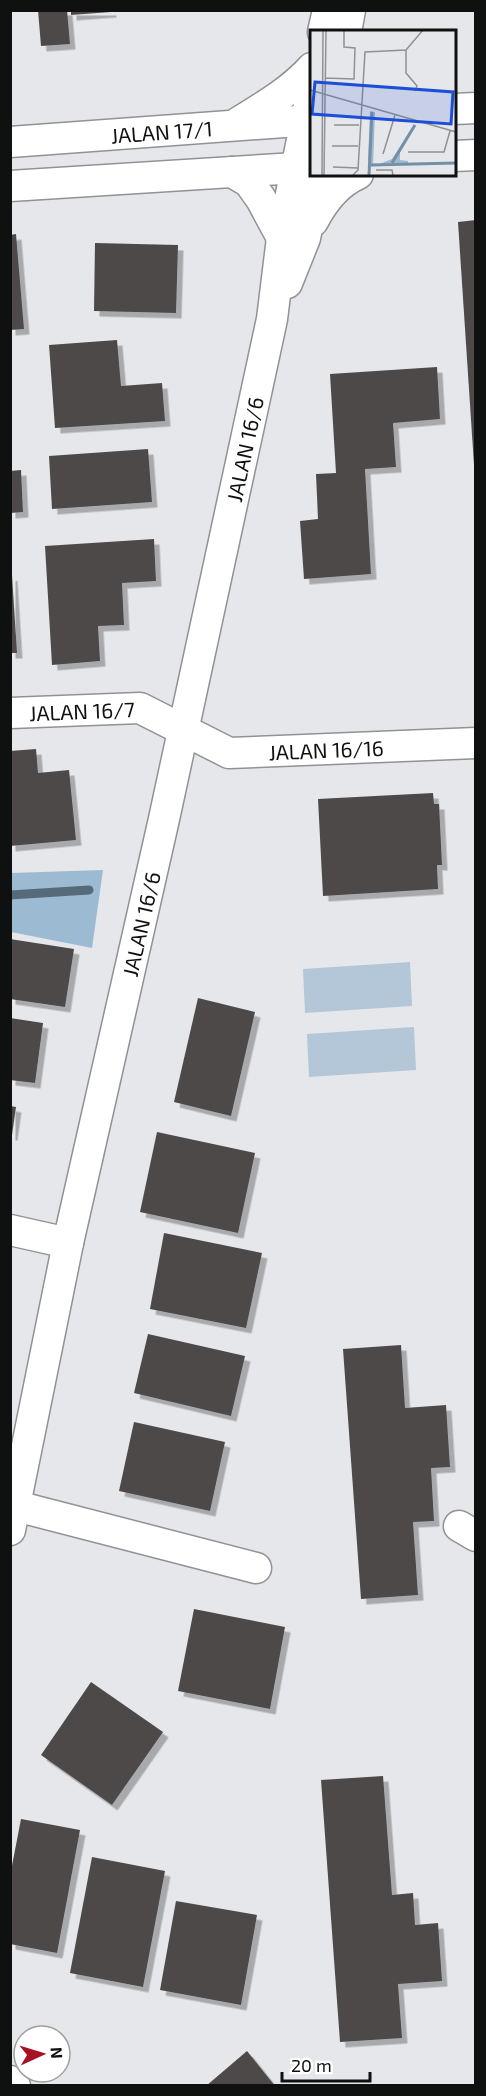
<svg xmlns="http://www.w3.org/2000/svg" width="486" height="2096" font-family="'Exo 2',sans-serif">
	<style>
		.green { fill: #b3c7d8 }
		.forest { fill: #9dbad3 }
		.lines { fill: none; stroke-linecap: round; stroke-linejoin: round }
		.stream { stroke: #566a7a; stroke-width: 9 }
		.building { fill: #4d4a49; filter: url(#shadow) }
		.minor-casing { stroke: #909295; stroke-width: 33 }
		.minor { stroke: #fff; stroke-width: 30 }
		.labels { text-anchor: middle; dominant-baseline: central; stroke-width: 6; stroke-linejoin: round; paint-order: stroke }
		.street-label { font-size: 21px; fill: #0f1010; stroke: #fff }
		.inset-river { fill: none; stroke: #7490a8; stroke-width: 3 }
		.inset-road { fill: none; stroke: #8f9193; stroke-width: 1.5 }
		.view { fill: #1d4ed8; fill-opacity: 0.15; stroke: #1d4ed8; stroke-width: 3 }
		.inset-edge { fill: none; stroke: #0f1010; stroke-width: 3 }
	</style>
	<defs>
		<filter id="shadow"><feDropShadow dx="5.5" dy="5.5" stdDeviation="0" flood-color="#0004"/></filter>
	</defs>
	<rect width="100%" height="100%" fill="#e5e7ea"/>
	<g class="green">
		<polygon points="410,962 412,1006 305,1013 303,969"/>
		<polygon points="414,1027 416,1070 309,1077 307,1034"/>
	</g>
	<polygon class="forest" points="103,870 92,948 11,932 11,873"/>
	<g class="lines">
		<polyline class="stream" points="10,895 89,890"/>
	</g>
	<g class="building">
		<polygon points="38,10 67,10 70,44 41,46"/>
		<polygon points="71,10 111,10 111,12 71,15"/>
		<polygon points="476,220 476,465 474,465 458,222"/>
		<polygon points="16,234 24,329 10,330 10,235"/>
		<polygon points="95,243 178,245 176,313 94,311"/>
		<polygon points="117,340 121,386 162,383 165,421 55,428 49,345"/>
		<polygon points="437,367 440,419 393,423 396,467 365,469 371,574 304,579 300,521 318,519 316,474 336,473 330,374"/>
		<polygon points="148,449 152,502 52,509 49,456"/>
		<polygon points="21,470 23,512 10,513 10,471"/>
		<polygon points="154,539 156,581 122,583 124,625 98,626 100,661 52,665 45,546"/>
		<polygon points="12,575 17,653 10,653 10,576"/>
		<polygon points="36,749 38,773 69,770 76,840 10,846 10,751"/>
		<polygon points="433,793 434,804 439,804 442,865 437,865 438,889 323,896 318,799"/>
		<polygon points="10,939 74,949 65,1007 10,999"/>
		<polygon points="198,998 255,1012 231,1116 174,1102"/>
		<polygon points="10,1018 43,1023 35,1083 10,1080"/>
		<polygon points="10,1106 16,1107 12,1135 10,1135"/>
		<polygon points="157,1132 255,1153 238,1233 140,1212"/>
		<polygon points="164,1233 262,1253 246,1328 150,1309"/>
		<polygon points="148,1334 245,1356 231,1416 134,1393"/>
		<polygon points="401,1345 405,1408 446,1405 450,1467 431,1468 434,1521 413,1522 418,1595 361,1599 343,1349"/>
		<polygon points="134,1422 225,1442 210,1511 119,1491"/>
		<polygon points="194,1609 285,1627 270,1709 178,1691"/>
		<polygon points="91,1682 163,1732 112,1805 41,1755"/>
		<polygon points="383,1776 392,1895 413,1893 415,1925 438,1923 442,1981 398,1984 402,2038 340,2042 321,1780"/>
		<polygon points="21,1819 80,1830 57,1953 10,1944 10,1876"/>
		<polygon points="92,1857 165,1871 143,1987 70,1973"/>
		<polygon points="176,1901 257,1915 241,2005 160,1990"/>
		<polygon points="247,2051 275,2086 206,2086"/>
	</g>
	<g class="lines">
		<g class="minor-casing">
			<g id="minor">
				<polyline points="323,32 328,10"/>
				<polyline points="346,32 350,10"/>
				<polyline points="454,109 476,108"/>
				<path d="M239,122C265,106 291,91 312,68"/>
				<path id="s1" d="M10,142L312,120"/>
				<polyline points="454,156 476,155"/>
				<polyline points="232,172 249,182 261,199 282,238"/>
				<polyline points="10,186 312,167"/>
				<path d="M313,221C323,202 337,183 358,174"/>
				<polyline points="287,283 305,238 318,174"/>
				<path id="s2" d="M10,713L140,708L229,753L476,743"/>
				<polyline points="10,1230 68,1243"/>
				<polyline points="16,1506 256,1568"/>
				<polyline points="459,1526 476,1536"/>
				<path id="s3" d="M10,1530L68,1243L164,819L272,319L282,238L312,91"/>
				<polyline points="10,2081 15,2086"/>
			</g>
		</g>
		<use href="#minor" class="minor"/>
	</g>
	<g class="labels">
		<g class="street-label">
			<text stroke="none"><textPath href="#s1" startOffset="152">JALAN 17/1</textPath></text>
			<text stroke="none"><textPath href="#s3" startOffset="1106">JALAN 16/6</textPath></text>
			<text stroke="none"><textPath href="#s2" startOffset="72">JALAN 16/7</textPath></text>
			<text stroke="none"><textPath href="#s2" startOffset="327">JALAN 16/16</textPath></text>
			<text stroke="none"><textPath href="#s3" startOffset="620">JALAN 16/6</textPath></text>
		</g>
	</g>
	<g transform="translate(310 30)">
		<rect width="146" height="146" fill="#e5e7ea"/>
		<path d="M60,81L65,82L63,137L58,130ZM105,93L90,122V130L98,131V135H67L82,129Z" fill="#9dbad3"/>
		<path class="inset-river" d="M82,133L105,95M61,135L146,133M59,145L62,82"/>
		<path class="inset-road" d="M96,20V43L107,56L105,61M15,48L44,49L45,18L34,17V0M0,60L146,102M24,95H49M22,116H48M98,122H134L140,101M73,124L85,85M23,137L48,138M66,140H82L83,145M12,145L13,0M14,145L16,0M43,145L48,140L55,22L96,20L113,0"/>
		<path class="view" d="M5,52L143,62L141,94L2,84Z"/>
		<rect width="146" height="146" class="inset-edge"/>
	</g>
	<rect width="486" height="2096" fill="none" stroke="#0f1010" stroke-width="24"/>
	<g transform="translate(42 2054) rotate(86)"><circle r="28" fill="#ffffff" stroke="#9f9f9f" stroke-width="1.5"/>
	<path d="M0-4.5L10 22L0 15L-10 22Z" fill="#a81123"/>
	<text y="-9" font-size="16" font-weight="bold" text-anchor="middle" fill="#0f1010">N</text>
	</g>
	<path d="M282 2072v9h88v-9" fill="none" stroke="#0f1010" stroke-width="3"/>
	<text x="291" y="2072" font-size="18" fill="#0f1010" stroke="#ffffff" stroke-width="4.5" paint-order="stroke">20 m</text>
</svg>
